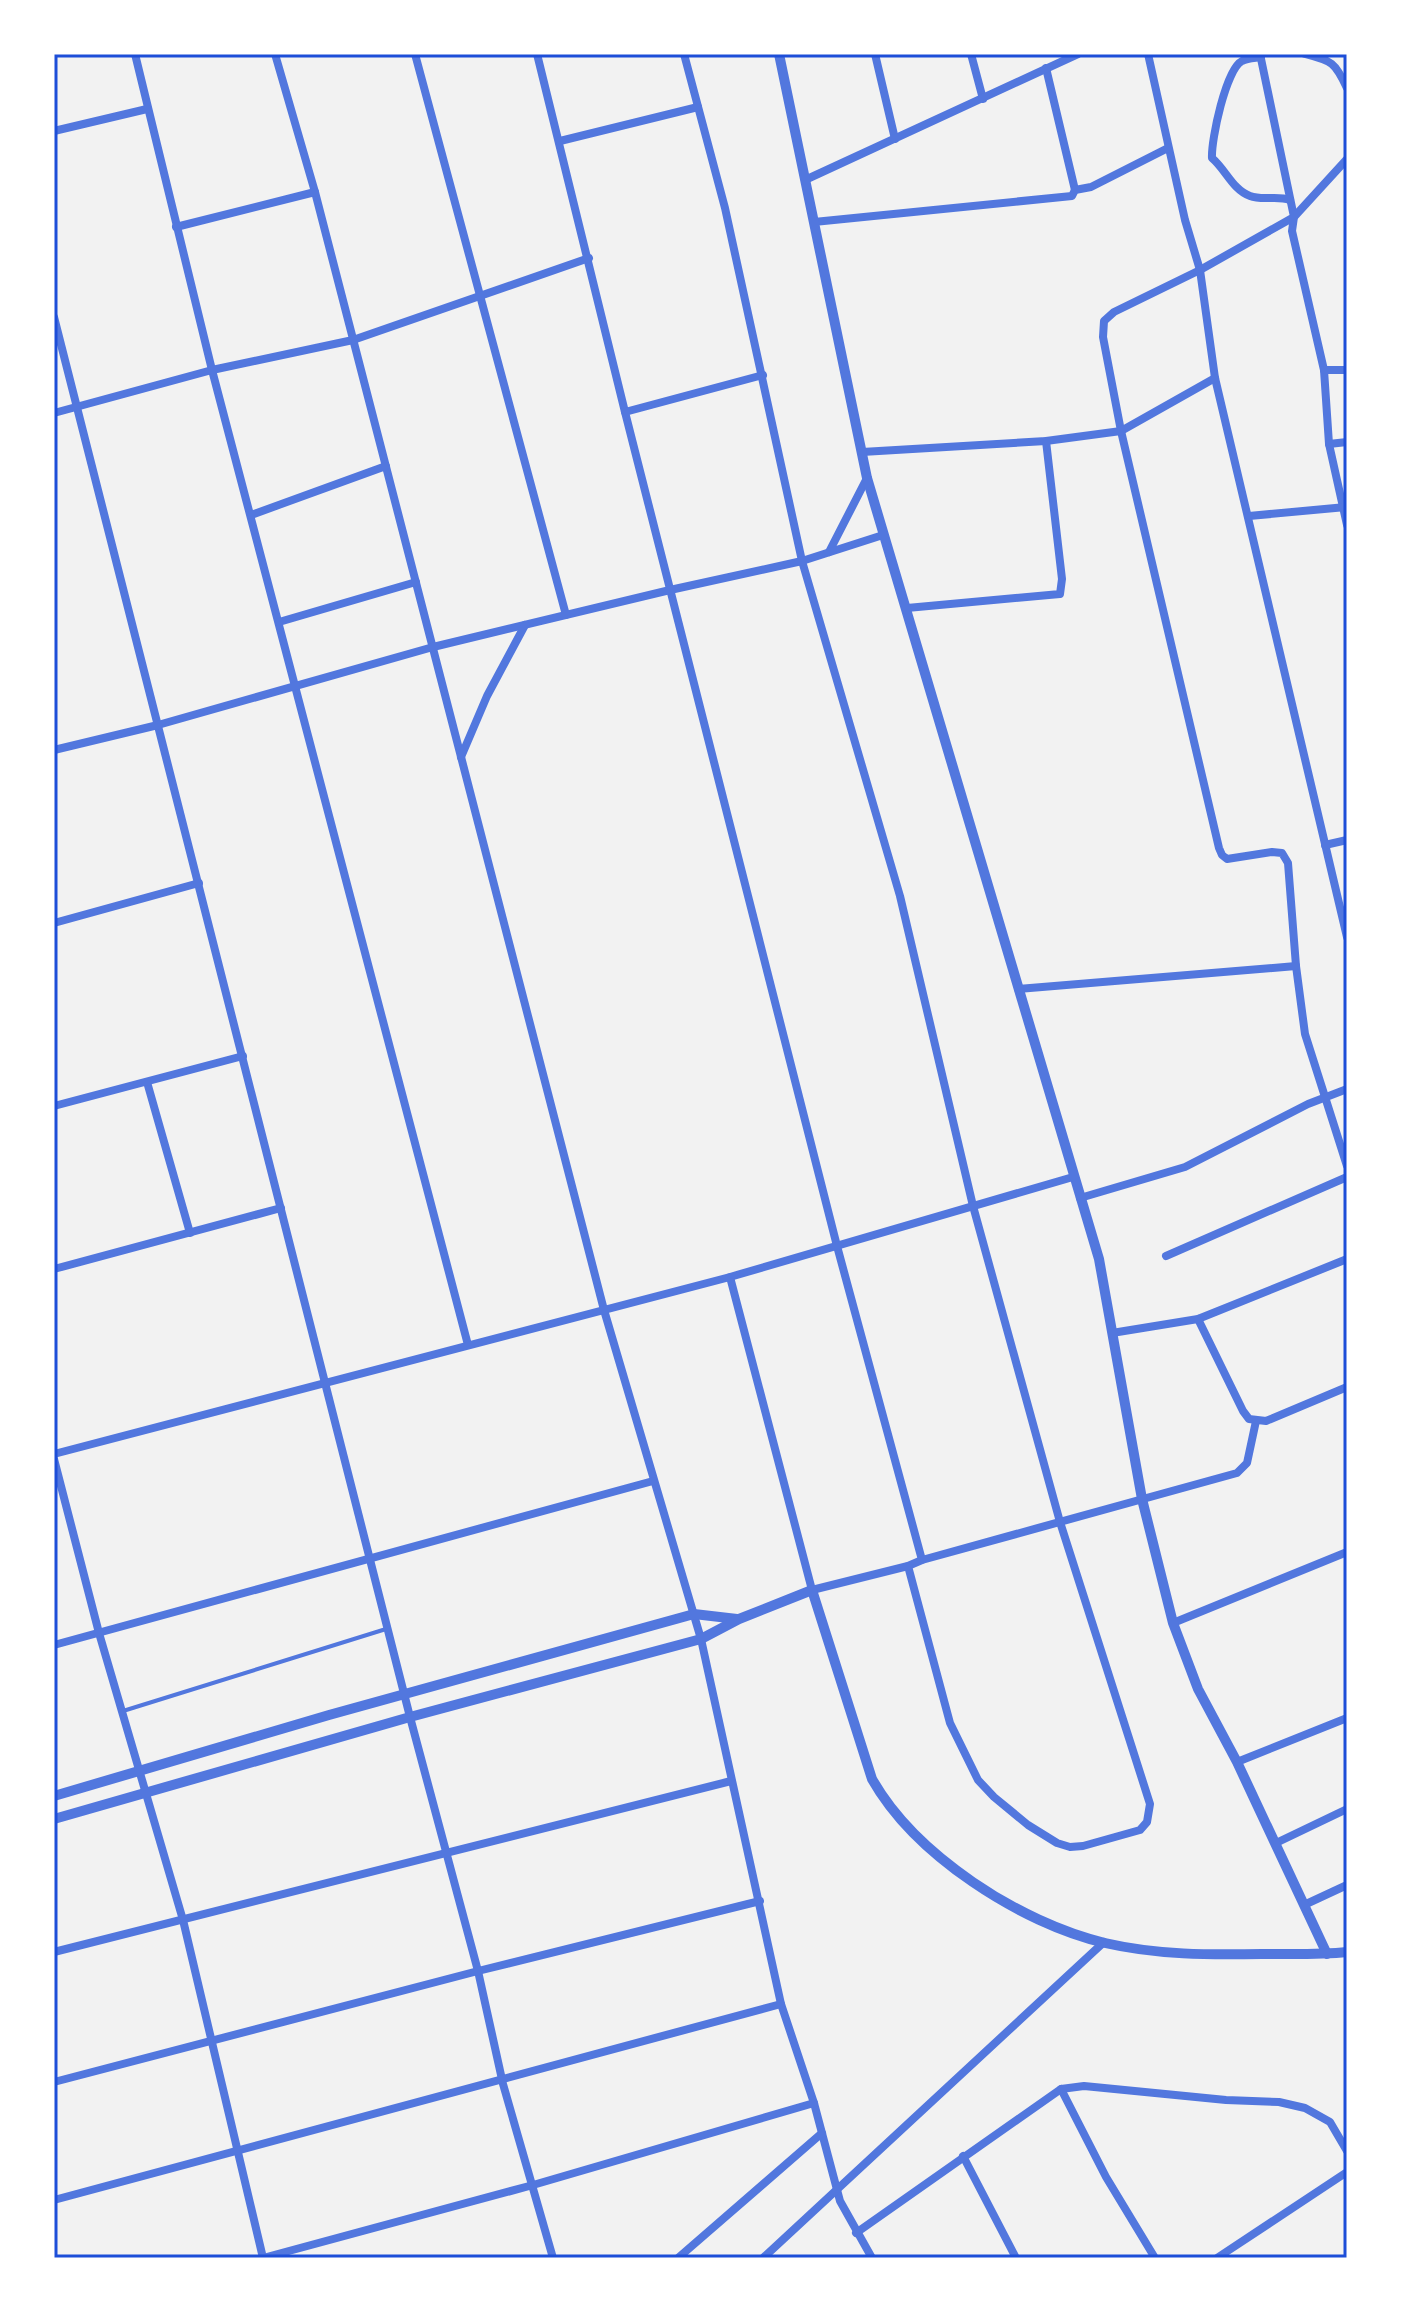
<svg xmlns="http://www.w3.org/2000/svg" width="1401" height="2312" font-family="'Titillium Web',sans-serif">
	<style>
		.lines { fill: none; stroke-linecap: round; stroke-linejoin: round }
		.service { stroke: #5277de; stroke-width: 4 }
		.minor { stroke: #5277de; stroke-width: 8 }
		.tertiary { stroke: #5277de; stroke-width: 10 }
		.neatline { fill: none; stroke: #1d4ed8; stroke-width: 3 }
	</style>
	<rect width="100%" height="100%" fill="#f2f2f2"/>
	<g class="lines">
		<polyline class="service" points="123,1711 386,1629"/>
		<g class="minor">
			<polyline points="135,54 212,370 468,1345"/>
			<polyline points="275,54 315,192 604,1310 701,1639 781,2004 814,2103 840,2201 872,2258"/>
			<polyline points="415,54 566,615"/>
			<polyline points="537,54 625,412 837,1246 922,1560"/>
			<polyline points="684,54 725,208 802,561 900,896 973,1206 1060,1522 1150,1804 1147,1822 1140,1830 1083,1846 1070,1847 1057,1843 1028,1825 994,1797 978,1780 950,1723 908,1566"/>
			<polyline points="875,54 895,139"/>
			<polyline points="971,54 983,99"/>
			<polyline points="1148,54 1185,220 1200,270 1215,378 1347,937"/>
			<polyline points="1260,54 1294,217 1200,270 1114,312 1104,321 1103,337 1121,431 1219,848 1222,855 1227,859 1272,852 1282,853 1288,863 1296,966 1305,1034 1347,1166"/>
			<path d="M1305,54C1332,61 1335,62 1347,88"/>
			<path d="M1261,57C1255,58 1247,58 1242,61C1226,69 1211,140 1212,158C1226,170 1233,190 1250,196C1263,201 1277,195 1290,200"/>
			<polyline points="1046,68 1075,190"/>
			<polyline points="54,131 147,109"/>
			<polyline points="560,141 698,107"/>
			<polyline points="1347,159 1294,217 1292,231 1324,370 1329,444 1347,525"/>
			<polyline points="805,180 1078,54"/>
			<polyline points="814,222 1072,196 1075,190 1091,187 1168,148"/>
			<polyline points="176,227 315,192"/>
			<polyline points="54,317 410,1717 478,1971 503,2084 553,2258"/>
			<polyline points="1324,370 1347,370"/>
			<polyline points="625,412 763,375"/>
			<polyline points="54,413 212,370 353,340 589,258"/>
			<polyline points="1329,444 1347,442"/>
			<polyline points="862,452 1046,441 1121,431 1215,378"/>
			<polyline points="251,515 386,466"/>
			<polyline points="1249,516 1346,507"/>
			<polyline points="829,552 867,478"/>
			<polyline points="907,608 1060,594 1062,579 1046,441"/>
			<polyline points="279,622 416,582"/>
			<polyline points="54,750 158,725 433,647 670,590 802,561 883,535"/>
			<polyline points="461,757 487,696 525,625"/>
			<polyline points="1325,845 1347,840"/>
			<polyline points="54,923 199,883"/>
			<polyline points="1018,989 1296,966"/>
			<polyline points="147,1082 190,1233"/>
			<polyline points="54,1106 243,1056"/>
			<polyline points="1080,1198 1185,1167 1308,1104 1347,1089"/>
			<polyline points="1166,1256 1347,1177"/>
			<polyline points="54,1269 281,1208"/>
			<polyline points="730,1277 812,1590 908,1566 922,1560 1237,1473 1247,1463 1256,1421"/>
			<polyline points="1198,1319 1243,1411 1249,1419 1266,1421 1347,1387"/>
			<polyline points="1112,1333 1198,1319 1347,1259"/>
			<polyline points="54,1454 730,1277 1073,1177"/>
			<polyline points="54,1459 99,1633 183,1920 263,2258"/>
			<polyline points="1173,1623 1347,1552"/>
			<polyline points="54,1645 653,1481"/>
			<polyline points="1237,1762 1347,1718"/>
			<polyline points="1276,1843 1347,1809"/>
			<polyline points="1304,1905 1347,1885"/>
			<polyline points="54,1952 731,1781"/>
			<polyline points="54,2082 478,1971 760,1901"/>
			<polyline points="1061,2089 1106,2177 1155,2258"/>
			<polyline points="963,2156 1016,2258"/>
			<polyline points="54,2200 781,2004"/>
			<polyline points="856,2233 1061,2089 1084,2086 1226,2100 1279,2102 1305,2108 1330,2122 1347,2151"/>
			<polyline points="263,2258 533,2185 814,2103"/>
			<polyline points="678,2258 822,2133"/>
			<polyline points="763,2258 1104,1942"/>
			<polyline points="1217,2258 1347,2172"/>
		</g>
		<g class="tertiary">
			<polyline points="779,54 867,478 1099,1259 1142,1499 1173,1623 1198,1689 1237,1762 1327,1954"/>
			<polyline points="54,1796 329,1715 694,1614 737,1619"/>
			<path d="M54,1819L410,1717L701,1639L739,1619L812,1590L872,1779C915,1855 1020,1923 1105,1943C1157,1955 1209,1955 1262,1954C1290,1954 1319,1955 1347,1952"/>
		</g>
	</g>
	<rect width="1401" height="2312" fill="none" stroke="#ffffff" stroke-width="112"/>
	<rect x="56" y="56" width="1289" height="2200" class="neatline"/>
</svg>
